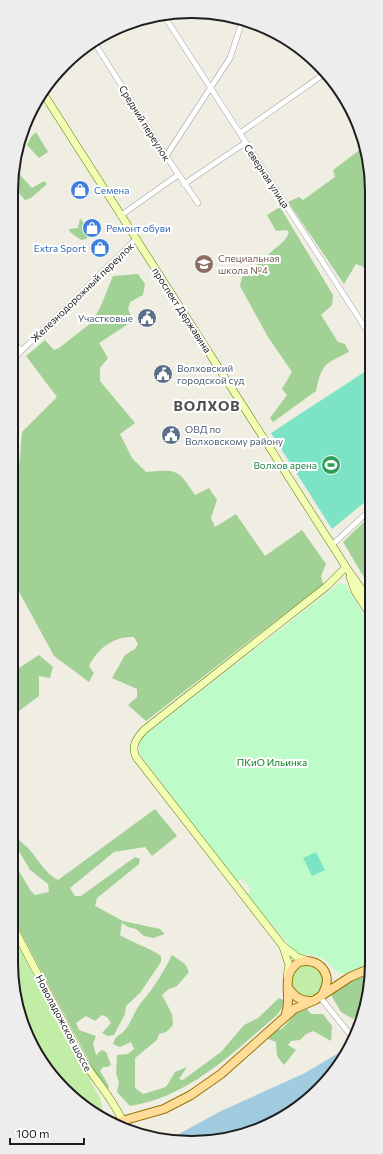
<svg xmlns="http://www.w3.org/2000/svg" width="383" height="1154" font-family="Commissioner,sans-serif">
	<style>
		.grass { fill: #c2eda6 }
		.forest { fill: #a1d195 }
		.park { fill: #bdfcc8 }
		.pitch { fill: #7ce3c5 }
		.water { fill: #a1cce0 }
		.lines { fill: none; stroke-linecap: round; stroke-linejoin: round }
		.street-casing { stroke: #a5a5a5; stroke-width: 6 }
		.secondary-casing { stroke: #617a00; stroke-width: 8 }
		.primary-casing { stroke: #987400; stroke-width: 10 }
		.street { stroke: #fff; stroke-width: 5 }
		.secondary { stroke: #f2fdb4; stroke-width: 7 }
		.primary { stroke: #fd9; stroke-width: 8 }
		.rail-casing { stroke: #6c6c6c; stroke-width: 3 }
		.rail { stroke: #fff; stroke-width: 1.5; stroke-dasharray: 4.5; stroke-linecap: butt }
		.labels { text-anchor: middle; dominant-baseline: central; stroke-width: 4; stroke-linejoin: round; paint-order: stroke }
		.street-label { font-size: 10px; fill: #1e1e1e; stroke: #fff }
		.shop-label { font-size: 10px; fill: #366cbe; stroke: #fff; text-anchor: start }
		.education-label { font-size: 10px; fill: #785e54; stroke: #fff; text-anchor: start }
		.service-label { font-size: 10px; fill: #4e5e75; stroke: #fff; text-anchor: start }
		.leisure-label { font-size: 10px; fill: #27864d; stroke: #fff; text-anchor: end }
		.park-label { font-size: 10px; fill: #05831c; stroke: #fff }
		.district-label { font-size: 14px; font-weight: bold; letter-spacing: 1px; fill: #515151; stroke: #fff }
		.rim { fill: none; stroke: #1e1e1e; stroke-width: 2 }
	</style>
	<rect width="100%" height="100%" fill="#f0ede3"/>
	<g class="grass">
		<polygon points="11,931 44,997 100,1098 103,1111 100,1116 59,1084 20,1008 11,962"/>
		<circle cx="307" cy="981" r="16"/>
	</g>
	<g class="forest">
		<polygon points="36,132 48,152 39,158 27,145 31,137"/>
		<polygon points="365,146 370,168 371,270 356,264 344,284 288,202 299,197 303,200 335,177 333,170"/>
		<polygon points="15,163 21,176 32,188 44,181 47,184 31,198 25,200 12,185"/>
		<path d="M280,207L333,295L332,305L321,315L338,342L345,344L349,352C325,364 322,363 316,391L273,422L270,418L287,395L282,389L292,372L268,337L240,286L242,277L284,241L289,233L287,230L276,231L267,215Z"/>
		<polygon points="80,218 91,233 86,239 81,240 70,232 69,229 78,228"/>
		<path d="M138,274L145,284L143,295L130,302L128,309L133,321L99,343L108,358L100,368V381L135,423L120,434L132,458L146,472C177,469 178,469 195,495L209,488L217,500L211,518L215,527L236,514L265,556L302,530L326,564L321,576L323,584L146,721L128,705L137,697V689L112,678L125,655L135,649L138,644L134,637C114,636 98,648 89,666L94,673L89,682L54,656L11,577V479L18,480L22,432L57,397L26,356L45,340L54,350L59,348L91,323L100,308L113,276Z"/>
		<polygon points="371,515 371,589 343,542"/>
		<polygon points="39,655 53,667 50,678 39,676 39,696 11,717 11,673"/>
		<path d="M155,809L177,836L152,856L145,847L114,852L70,888L75,896H81L135,857L140,859L139,864L97,898L95,906L123,921L160,929L165,934L153,938L144,936L136,929L128,927L122,923L120,935C133,943 148,947 161,956V962L140,993L126,1006L125,1014L114,1035L108,1036L102,1033L111,1023L107,1017L102,1015L95,1021L86,1016L76,1023L79,1030L96,1036L93,1044L96,1055L102,1050L106,1052L111,1065L107,1067H103L100,1071L109,1086L108,1089L96,1074L11,914V857L30,890L35,895L49,892L48,884L30,870L20,853L11,844V828C15,837 20,841 27,847C38,858 44,873 58,880Z"/>
		<path d="M172,955L185,964L189,972L177,986L169,989L162,995L172,1014L173,1025L166,1032L159,1034L157,1040L135,1058V1088L143,1094L166,1087L175,1072L187,1067L179,1079L183,1080L221,1052L244,1025L258,1018L279,998L283,1000V1006L278,1014C235,1051 189,1097 130,1106L117,1092L119,1082L116,1074L117,1055L128,1054L134,1049L131,1042L120,1047L113,1044C116,1035 118,1037 124,1031C131,1024 134,1012 140,1004C153,989 163,973 172,955Z"/>
		<polygon points="371,972 368,992 361,994 360,1011 353,1019 341,1012 331,995 349,981"/>
		<polygon points="307,1009 311,1014 323,1014 332,1026 331,1041 313,1031 306,1034 300,1040 291,1041 288,1045 296,1050 284,1065 277,1056 276,1042 266,1038 276,1030 282,1029 296,1013"/>
	</g>
	<path class="park" d="M340,583L346,585L371,626L372,962L346,974L337,972L325,960L316,956L301,954L294,951L247,895L251,890L242,878L237,882L143,758C137,749 138,742 146,734Z"/>
	<g class="pitch">
		<polygon points="369,369 371,372 371,497 332,529 271,433"/>
		<polygon points="316,852 325,870 312,876 303,858"/>
	</g>
	<polygon class="water" points="349,1047 341,1063 292,1112 238,1137 166,1141 221,1111 303,1074"/>
	<g class="lines">
		<g class="street-casing">
			<g id="street">
				<polyline points="163,14 371,337"/>
				<polyline points="94,42 166,156 198,203"/>
				<polyline points="240,133 327,72"/>
				<polyline points="166,156 230,58 243,19"/>
				<polyline points="184,184 245,143"/>
				<polyline points="120,216 178,175"/>
				<polyline points="11,338 21,351"/>
				<polyline points="11,361 136,239"/>
				<polyline points="332,545 371,509"/>
				<polyline points="320,997 353,1038"/>
			</g>
		</g>
		<g class="secondary-casing">
			<g id="secondary">
				<polyline points="43,93 346,567 371,603"/>
				<polyline points="350,577 355,591 371,616"/>
				<path d="M11,923L84,1062C96,1081 113,1099 122,1120"/>
				<polyline points="283,947 289,965 287,976"/>
				<path d="M306,960L297,957L282,945L136,757C131,746 136,739 144,730L327,586L346,567"/>
			</g>
		</g>
		<g class="primary-casing">
			<g id="primary">
				<path d="M289,989C295,997 299,1000 309,1001"/>
				<path d="M286,1014C293,993 279,976 299,962C319,957 334,974 323,993"/>
				<polyline points="111,1124 164,1109 191,1095 221,1074 294,1009 315,1000 350,977 371,968"/>
			</g>
		</g>
		<use href="#street" class="street"/>
		<use href="#secondary" class="secondary"/>
		<use href="#primary" class="primary"/>
		<g class="rail-casing">
			<polyline id="rail" points="24,1030 27,1035"/>
		</g>
		<use href="#rail" class="rail"/>
	</g>
	<defs>
		<g id="shop-disc" transform="scale(1)"><circle r="9.5" fill="#3f7fe0" stroke="#fff"/><path d="M-5-2.5h2.3a2.7 3.5 0 0 1 5.4 0H5L5.5 6h-11ZM-1.5-2.5h3a1.5 2.3 0 0 0-3 0Z" fill="#fff"/></g>
		<g id="school-disc" transform="scale(1)"><circle r="9.5" fill="#8d6e63" stroke="#fff"/><path d="M0-5L7-2L0 1L-7-2ZM-4 1L0 2.5L4 1V4Q0 6-4 4Z" fill="#fff"/></g>
		<g id="civic-disc" transform="scale(1)"><circle r="9.5" fill="#5c6f8a" stroke="#fff"/><path d="M-.6-6.5H3V-4.5H.6V-3L4-1V1h2V6H-6V1h2V-1L-.6-3ZM-1.2 2.5V6h2.4V2.5Z" fill="#fff"/></g>
		<g id="stadium-disc" transform="scale(1)"><circle r="9.5" fill="#2e9e5b" stroke="#fff"/><path d="M0-5a6.5 5 0 1 0 0 10a6.5 5 0 1 0 0-10ZM-3.5-1.8h7v3.6h-7Z" fill="#fff"/></g>
	</defs>
	<g fill-rule="evenodd">
		<use href="#shop-disc" x="80" y="190"/>
		<use href="#shop-disc" x="92" y="228"/>
		<use href="#shop-disc" x="100" y="248"/>
		<use href="#school-disc" x="204" y="264"/>
		<use href="#civic-disc" x="147" y="318"/>
		<use href="#civic-disc" x="163" y="374"/>
		<use href="#civic-disc" x="171" y="435"/>
		<use href="#stadium-disc" x="331" y="465"/>
	</g>
	<g class="labels">
		<g class="street-label">
			<text transform="translate(145 123) rotate(58)">Средний переулок</text>
			<text transform="translate(267 176) rotate(57)">Северная улица</text>
			<text transform="translate(82 292) rotate(-44)">Железнодорожный переулок</text>
			<text transform="translate(182 310) rotate(57)">проспект Державина</text>
			<text transform="translate(64 1023) rotate(62)">Новоладожское шоссе</text>
		</g>
		<g class="shop-label">
			<text x="94" y="190">Семена</text>
			<text x="106" y="228">Ремонт обуви</text>
			<text x="86" y="248" text-anchor="end">Extra Sport</text>
		</g>
		<g class="education-label">
			<text x="218" y="258">Специальная<tspan x="218" dy="12">школа №4</tspan></text>
		</g>
		<g class="service-label">
			<text x="133" y="318" text-anchor="end">Участковые</text>
			<text x="177" y="368">Волховский<tspan x="177" dy="12">городской суд</tspan></text>
			<text x="185" y="429">ОВД по<tspan x="185" dy="12">Волховскому району</tspan></text>
		</g>
		<g class="leisure-label">
			<text x="317" y="465">Волхов арена</text>
		</g>
		<g class="park-label">
			<text x="272" y="762">ПКиО Ильинка</text>
		</g>
		<g class="district-label">
			<text x="207" y="405">ВОЛХОВ</text>
		</g>
	</g>
	<path d="M0 0H383V1154H0ZM191 18H192A173 173 0 0 1 365 191V963A173 173 0 0 1 192 1136H191A173 173 0 0 1 18 963V191A173 173 0 0 1 191 18Z" fill="#ededed" fill-rule="evenodd"/>
	<path class="rim" d="M191 18H192A173 173 0 0 1 365 191V963A173 173 0 0 1 192 1136H191A173 173 0 0 1 18 963V191A173 173 0 0 1 191 18Z"/>
	<path d="M10 1138v6h74v-6" fill="none" stroke="#1e1e1e" stroke-width="2"/>
	<text x="16" y="1138" font-size="12" fill="#1e1e1e" stroke="#ffffff" stroke-width="3" paint-order="stroke">100 m</text>
</svg>
